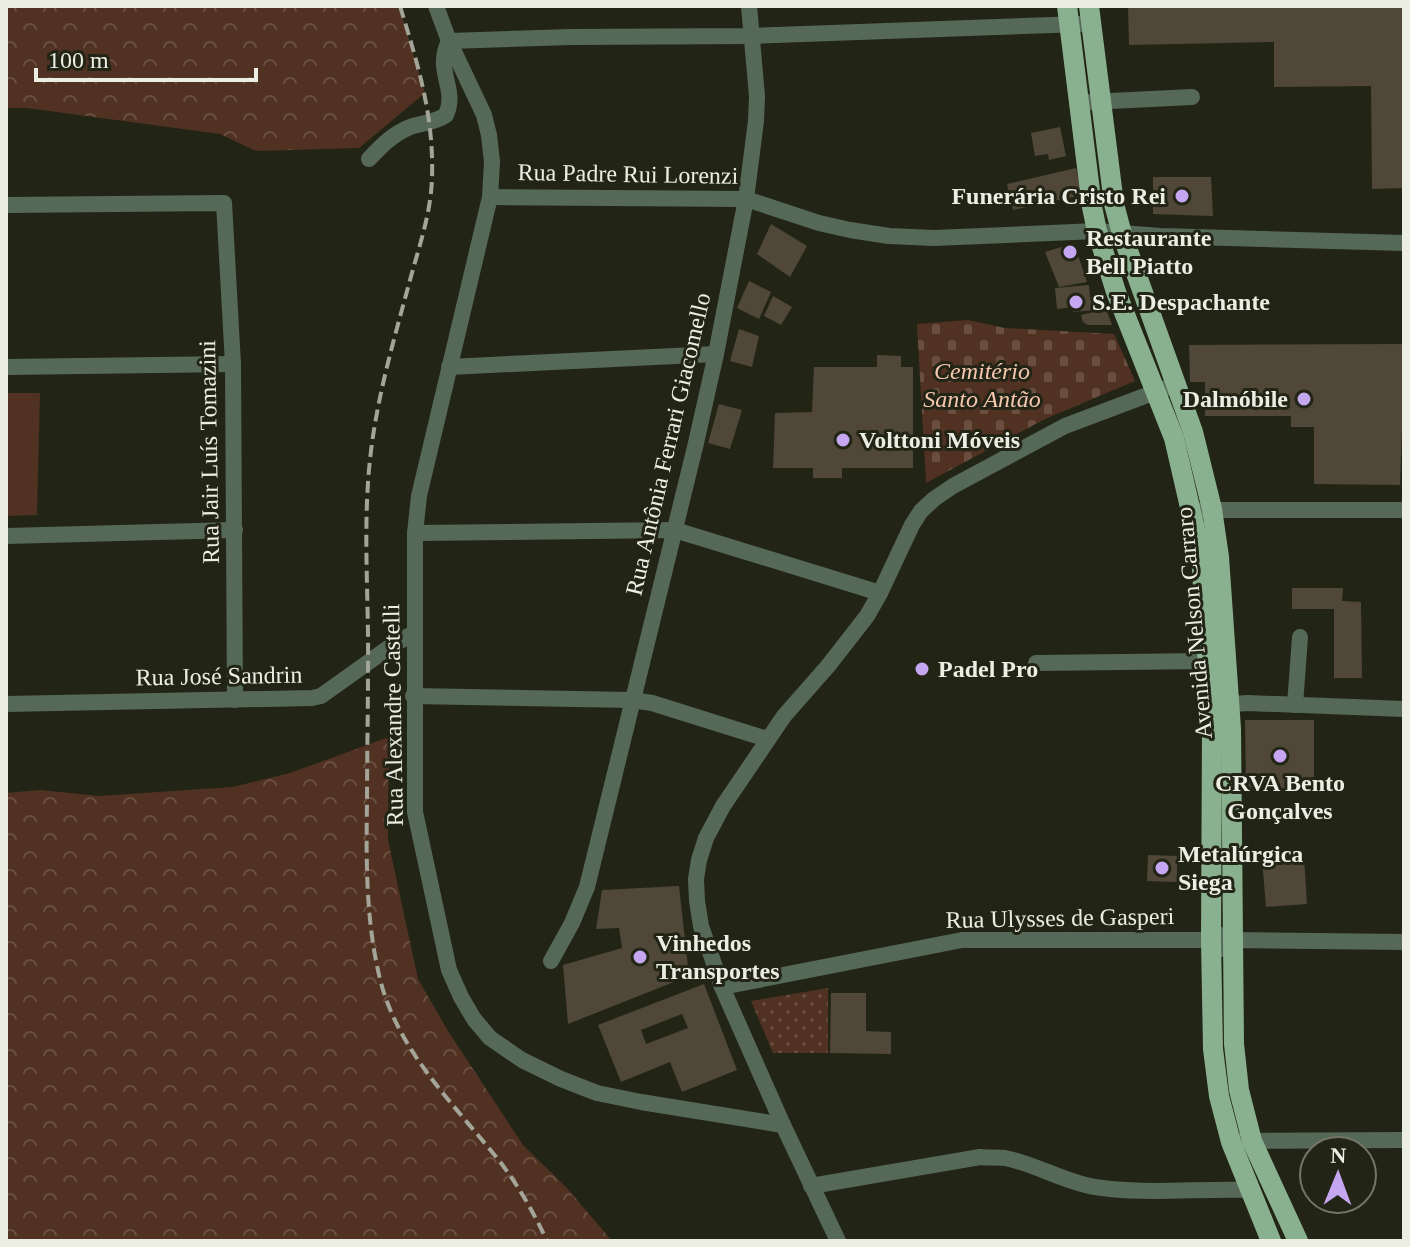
<svg xmlns="http://www.w3.org/2000/svg" width="1410" height="1247" font-family="'Times New Roman',serif">
	<style>
		.forest { fill: url(#forest-crowns) }
		.cemetery { fill: url(#cemetery-stones) }
		.park { fill: url(#park-dots) }
		.pitch { fill: #513121 }
		.building { fill: #504738; fill-rule: evenodd }
		.lines { fill: none; stroke-linecap: round; stroke-linejoin: round }
		.minor { stroke: #566959; stroke-width: 16 }
		.major { stroke: #89b18f; stroke-width: 20 }
		.rail { stroke: #a3a599; stroke-width: 4; stroke-dasharray: 12 6; stroke-linecap: butt }
		.poi-dot { fill: #c5a6f0; stroke: #222515; stroke-width: 3 }
		.labels { text-anchor: middle; dominant-baseline: central; stroke-width: 6; stroke-linejoin: round; paint-order: stroke }
		.street-label { font-size: 24px; fill: #ecede3; stroke: #222515 }
		.poi-label { font-size: 24px; font-weight: bold; fill: #ecede3; stroke: #222515; text-anchor: start }
		.park-label { font-size: 24px; font-style: italic; fill: #f6c6af; stroke: #222515 }
	</style>
	<defs>
		<pattern id="forest-crowns" width="20" height="18" patternUnits="userSpaceOnUse" patternTransform="scale(2)"><rect width="20" height="18" fill="#513121"/><path d="M2 6a3 3 0 1 1 6 0M12 15a3 3 0 1 1 6 0" fill="none" stroke="#6a4f41"/></pattern>
		<pattern id="cemetery-stones" width="16" height="16" patternUnits="userSpaceOnUse" patternTransform="scale(2)"><rect width="16" height="16" fill="#513121"/><path d="M2 7V4a2 2 0 0 1 4 0v3zM10 15v-3a2 2 0 0 1 4 0v3z" fill="#6a4f41"/></pattern>
		<pattern id="park-dots" width="8" height="8" patternUnits="userSpaceOnUse" patternTransform="scale(2)"><rect width="8" height="8" fill="#513121"/><path d="M2 2h.1M6 6h.1" fill="none" stroke="#6a4f41" stroke-width="1.8" stroke-linecap="round"/></pattern>
	</defs>
	<rect width="100%" height="100%" fill="#222515"/>
	<g class="forest">
		<polygon points="6,6 399,6 425,93 359,148 256,151 220,134 27,108 6,108"/>
		<polygon points="389,737 388,840 418,979 448,1031 523,1145 566,1187 612,1241 6,1241 6,793 40,790 99,796 233,787 290,773"/>
	</g>
	<polygon class="cemetery" points="968,320 1005,328 1114,334 1135,381 1045,419 926,483 917,324"/>
	<polygon class="park" points="828,988 828,1053 773,1053 751,1001"/>
	<polygon class="pitch" points="6,393 40,393 37,515 6,516"/>
	<g class="building">
		<polygon points="1128,6 1404,6 1404,188 1372,189 1371,86 1274,87 1274,42 1129,45"/>
		<polygon points="1060,127 1066,156 1049,160 1048,154 1035,156 1031,133"/>
		<polygon points="1076,168 1082,195 1013,210 1007,184"/>
		<polygon points="1153,177 1211,177 1213,216 1153,214"/>
		<polygon points="771,224 807,246 790,277 757,254"/>
		<polygon points="1074,243 1087,282 1059,287 1045,252"/>
		<polygon points="749,281 771,292 759,319 737,308"/>
		<polygon points="1089,285 1090,297 1096,296 1097,310 1073,312 1073,307 1057,309 1055,288"/>
		<polygon points="773,296 792,307 781,325 764,316"/>
		<polygon points="1106,309 1112,325 1088,325 1083,322 1081,315"/>
		<polygon points="739,329 759,336 752,367 730,361"/>
		<polygon points="1404,344 1404,425 1402,425 1400,485 1314,484 1314,427 1291,427 1291,416 1205,416 1205,382 1190,382 1189,345"/>
		<polygon points="877,355 901,356 901,367 913,367 913,468 842,468 842,478 813,478 813,468 773,468 775,413 812,412 814,367 877,367"/>
		<polygon points="719,404 742,410 730,449 708,443"/>
		<polygon points="1292,588 1343,588 1342,601 1361,602 1362,678 1334,678 1334,609 1292,609"/>
		<polygon points="1245,720 1314,720 1314,791 1246,791"/>
		<polygon points="1148,855 1177,856 1177,882 1147,881"/>
		<polygon points="1304,856 1307,904 1266,907 1262,859"/>
		<polygon points="679,886 689,976 568,1024 563,965 622,948 619,928 596,929 602,890"/>
		<path d="M704,984L737,1070L682,1092L670,1062L621,1082L598,1025ZM682,1014L688,1028L646,1044L641,1030Z"/>
		<polygon points="831,993 866,993 866,1031 891,1032 891,1054 830,1053"/>
	</g>
	<g class="lines">
		<g class="minor">
			<polyline points="436,6 449,41 484,115 489,135 492,162 490,197 419,496 415,533 415,812 449,970 461,997 474,1019 490,1038 522,1060 561,1079 597,1093 641,1102 783,1125 838,1241"/>
			<polyline points="1090,102 1192,97"/>
			<path d="M369,159C381,146 393,134 410,127C422,123 434,123 446,115C458,88 434,72 449,41L571,37L751,36L1081,24"/>
			<polyline points="490,197 746,199 819,223 850,230 889,236 934,238 1097,231 1160,236 1404,243"/>
			<polyline points="6,205 224,203 233,364 235,700"/>
			<polyline points="6,367 233,364"/>
			<polyline points="449,367 716,354"/>
			<polyline points="1202,510 1404,510"/>
			<polyline points="415,533 675,530 880,593"/>
			<polyline points="6,536 235,530"/>
			<polyline points="1036,663 1208,661"/>
			<polyline points="413,696 632,700 652,703 767,739"/>
			<polyline points="6,704 312,698 321,696 391,646 414,633"/>
			<polyline points="1218,705 1248,703 1404,709"/>
			<polyline points="1295,705 1300,637"/>
			<polyline points="1211,940 1221,949 1228,947 1233,940 1404,942"/>
			<polyline points="551,961 572,923 587,887 696,443 716,354 746,199 756,121 757,96 749,6"/>
			<polyline points="722,987 962,940 1211,940 1218,934"/>
			<polyline points="783,1125 722,987 701,926 697,901 696,879 699,860 706,838 723,806 784,716 828,666 867,616 880,593 912,525 921,511 934,499 953,486 1065,426 1166,388"/>
			<polyline points="1241,1141 1404,1140"/>
			<path d="M811,1186L980,1157C989,1158 997,1157 1005,1158C1036,1164 1064,1182 1095,1187C1146,1195 1198,1188 1251,1190"/>
		</g>
		<g class="major">
			<polyline points="1067,6 1092,207 1097,231 1116,292 1174,438 1201,555 1212,730 1211,940 1213,1049 1219,1096 1231,1142 1271,1241"/>
			<polyline points="1089,6 1114,204 1122,234 1193,432 1212,509 1219,557 1231,729 1234,1044 1239,1090 1252,1141 1298,1241"/>
		</g>
		<path class="rail" d="M400,6C418,65 434,115 432,178C431,213 419,247 410,280C395,336 378,393 371,451C362,523 369,595 368,667C368,712 367,758 367,804C366,862 366,922 380,979C398,1052 455,1105 501,1163C519,1187 534,1213 547,1241"/>
	</g>
	<g class="poi-dot">
		<circle cx="1182" cy="196" r="8"/>
		<circle cx="1070" cy="252" r="8"/>
		<circle cx="1076" cy="302" r="8"/>
		<circle cx="1304" cy="399" r="8"/>
		<circle cx="843" cy="440" r="8"/>
		<circle cx="922" cy="669" r="8"/>
		<circle cx="1280" cy="756" r="8"/>
		<circle cx="1162" cy="868" r="8"/>
		<circle cx="640" cy="957" r="8"/>
	</g>
	<g class="labels">
		<g class="street-label">
			<text transform="translate(628 174) rotate(1)">Rua Padre Rui Lorenzi</text>
			<text transform="translate(668 444) rotate(-77)">Rua Antônia Ferrari Giacomello</text>
			<text transform="translate(209 452) rotate(-91)">Rua Jair Luís Tomazini</text>
			<text transform="translate(1194 623) rotate(-95)">Avenida Nelson Carraro</text>
			<text transform="translate(219 676) rotate(-1)">Rua José Sandrin</text>
			<text transform="translate(393 715) rotate(-91)">Rua Alexandre Castelli</text>
			<text transform="translate(1060 918) rotate(-1)">Rua Ulysses de Gasperi</text>
		</g>
		<g class="poi-label">
			<text x="1166" y="196" text-anchor="end">Funerária Cristo Rei</text>
			<text x="1086" y="238">Restaurante<tspan x="1086" dy="28">Bell Piatto</tspan></text>
			<text x="1092" y="302">S.E. Despachante</text>
			<text x="1288" y="399" text-anchor="end">Dalmóbile</text>
			<text x="859" y="440">Volttoni Móveis</text>
			<text x="938" y="669">Padel Pro</text>
			<text x="1280" y="783" text-anchor="middle">CRVA Bento<tspan x="1280" dy="28">Gonçalves</tspan></text>
			<text x="1178" y="854">Metalúrgica<tspan x="1178" dy="28">Siega</tspan></text>
			<text x="656" y="943">Vinhedos<tspan x="656" dy="28">Transportes</tspan></text>
		</g>
		<g class="park-label">
			<text x="982" y="371">Cemitério<tspan x="982" dy="28">Santo Antão</tspan></text>
		</g>
	</g>
	<rect width="1410" height="1247" fill="none" stroke="#ecede3" stroke-width="16"/>
	<g transform="translate(1338 1175) rotate(1)"><circle r="38" fill="#222515" stroke="#737567" stroke-width="2"/>
	<path d="M0-6L14 30L0 20L-14 30Z" fill="#c5a6f0"/>
	<text y="-12" font-size="22" font-weight="bold" text-anchor="middle" fill="#ecede3">N</text>
	</g>
	<path d="M36 68v12h220v-12" fill="none" stroke="#ecede3" stroke-width="4"/>
	<text x="48" y="68" font-size="24" fill="#ecede3" stroke="#222515" stroke-width="6" paint-order="stroke">100 m</text>
</svg>
